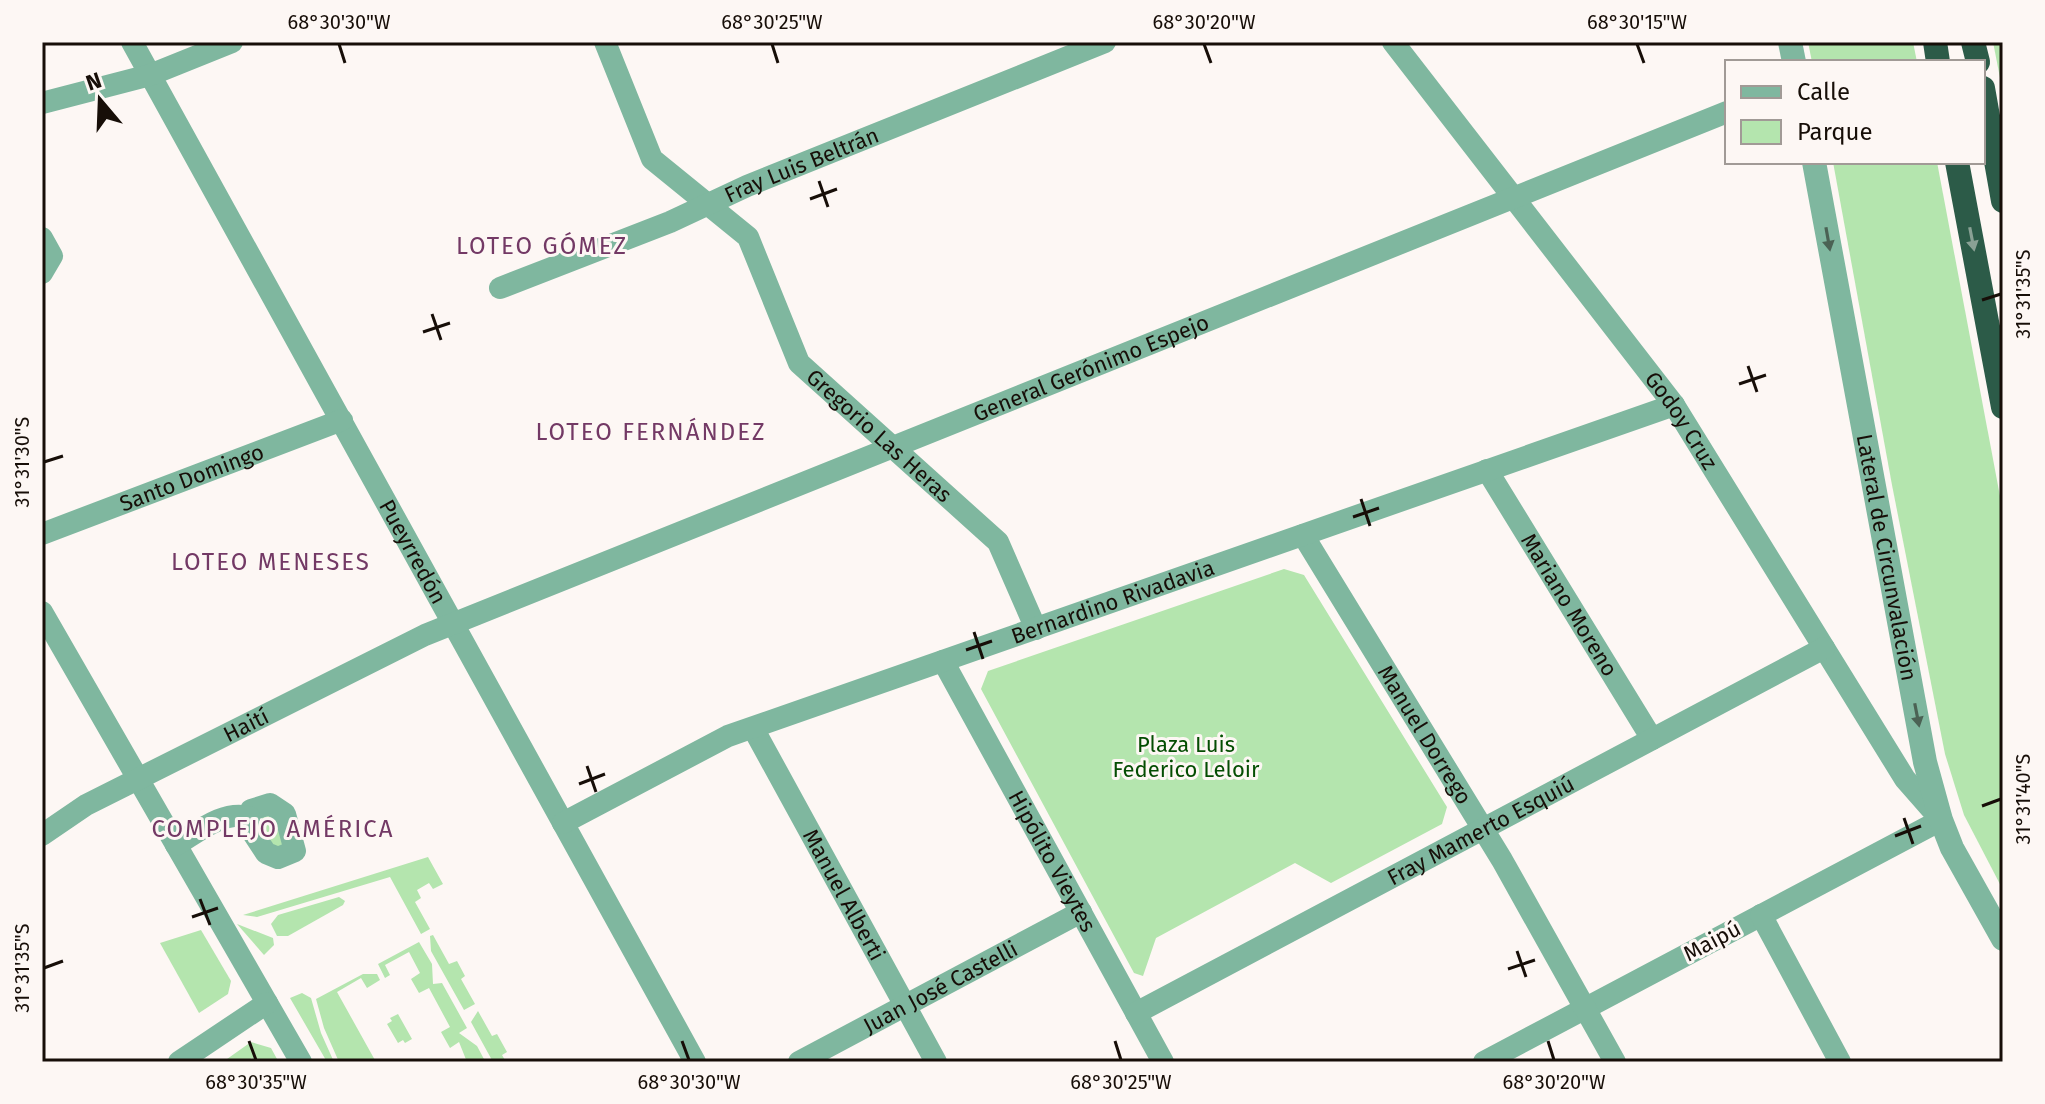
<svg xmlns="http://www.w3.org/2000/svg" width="2045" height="1104" font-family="'Fira Sans',sans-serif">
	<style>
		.green { fill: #b4e5ae }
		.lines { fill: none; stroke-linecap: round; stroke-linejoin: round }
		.minor { stroke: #7fb79f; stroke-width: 22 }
		.tertiary { stroke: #7fb79f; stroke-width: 24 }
		.motorway { stroke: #2c5b48; stroke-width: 24 }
		.oneway { fill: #4b6254 }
		.oneway2 { fill: #8aa195 }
		.ticks { fill: none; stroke: #170e08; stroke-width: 3 }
		.labels { text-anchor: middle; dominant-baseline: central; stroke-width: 6; stroke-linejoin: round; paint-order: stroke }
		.street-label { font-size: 22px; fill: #170e08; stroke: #fdf7f4 }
		.park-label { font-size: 22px; fill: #044d02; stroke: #fdf7f4 }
		.neighbourhood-label { font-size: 24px; letter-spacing: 2px; fill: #733965; stroke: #fdf7f4 }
		.neatline { fill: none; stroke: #170e08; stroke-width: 3 }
		.ticks-label { font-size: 20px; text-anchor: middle; fill: #170e08 }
	</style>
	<rect width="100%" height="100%" fill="#fdf7f4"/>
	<g class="green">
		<polygon points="1808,42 1913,42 1917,62 1812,62"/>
		<polygon points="1993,42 2003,42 2003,93"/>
		<polygon points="1833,162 1937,162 2003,512 2003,890 1964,815 1945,754 1892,485"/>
		<polygon points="1284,569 1304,575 1447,807 1442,824 1331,883 1295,863 1156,938 1143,976 1134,973 981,689 988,671"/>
		<polygon points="268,816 273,818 283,841 283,844 278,847 273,845 260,823 263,817"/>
		<polygon points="428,857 443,884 433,889 429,883 417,890 421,898 415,902 430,929 421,934 390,877 257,917 243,915"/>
		<polygon points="339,897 345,901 343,905 288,936 277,936 271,924 278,915"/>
		<polygon points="237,924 273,938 274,945 264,955"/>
		<polygon points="201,930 231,981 228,994 199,1013 160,943"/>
		<polygon points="433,935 449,964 457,961 465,976 461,979 475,1004 464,1010 431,951 430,936"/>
		<polygon points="419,942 432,964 433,984 442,983 467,1028 459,1033 477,1046 485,1061 467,1062 459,1042 450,1048 441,1032 450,1027 429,988 419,993 411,979 420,973 409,952 385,965 390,975 385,978 378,964"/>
		<polygon points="363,974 377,974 380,980 367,988 361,978 337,992 376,1062 339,1062 324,1028 316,999"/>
		<polygon points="302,993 311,998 321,1033 334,1062 327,1062 290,998"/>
		<polygon points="478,1011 492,1036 497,1034 507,1052 502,1055 506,1062 493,1062 471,1022"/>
		<polygon points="398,1014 412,1039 405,1043 403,1040 398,1043 387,1024 392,1021 390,1018"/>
		<polygon points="251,1042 271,1048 277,1059 271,1062 255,1062 252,1058 245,1062 229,1062 227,1059"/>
	</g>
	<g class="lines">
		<g class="minor">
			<path id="s1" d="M132,42L695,1062"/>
			<path id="s2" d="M605,42L652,159L748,237L799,363L998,542L1036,629"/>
			<path id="s3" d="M1393,42L1674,405L1905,779L1941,820L1484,1062"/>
			<polyline points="42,103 150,75 232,42"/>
			<polyline points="42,238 52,256 42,273"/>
			<path id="s4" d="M500,288L670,222L747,186L1105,42"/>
			<path id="s5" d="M1487,470L1652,739"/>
			<path id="s6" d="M42,534L342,420"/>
			<path id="s7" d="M1303,535L1502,860L1615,1062"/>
			<polyline points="42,612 301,1062"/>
			<path id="s8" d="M943,661L1163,1062"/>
			<path id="s9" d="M753,728L936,1062"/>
			<polygon points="270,804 285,814 295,851 278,858 266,853 247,824 251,810"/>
			<path id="s10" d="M563,823L728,736L1674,405"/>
			<path id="s11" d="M42,835L86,805L425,635L1727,112"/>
			<path d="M176,845C198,832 223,810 249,817"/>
			<polyline points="1761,915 1840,1062"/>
			<path id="s12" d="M1136,1013L1824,648"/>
			<polyline points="179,1062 267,1003"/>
			<path id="s13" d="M799,1062L1081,912"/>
		</g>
		<g class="tertiary">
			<polyline points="1790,42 1794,62"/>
			<path id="s14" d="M1814,162L1925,762L1941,820L1952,848L2003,939"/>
		</g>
		<g class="motorway">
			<polyline points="1935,42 1938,62"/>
			<polyline points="1973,42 1978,62"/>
			<polyline points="1983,88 2003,201"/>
			<polyline points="1957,162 2003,407"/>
		</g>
	</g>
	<defs><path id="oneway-solid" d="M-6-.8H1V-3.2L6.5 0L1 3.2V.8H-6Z" transform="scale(2)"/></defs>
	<g class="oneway">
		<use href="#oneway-solid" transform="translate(1828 239) rotate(80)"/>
		<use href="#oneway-solid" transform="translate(1917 715) rotate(79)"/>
	</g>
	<use class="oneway2" href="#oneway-solid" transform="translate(1972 239) rotate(79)"/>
	<path class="ticks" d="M339,44L345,63M772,44L778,63M1204,44L1211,63M1637,44L1644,63M819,181L828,207M810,199L837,189M1982,300L2001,294M432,314L441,340M423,332L450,323M1748,366L1757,392M1739,384L1766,375M44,462L63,456M1361,499L1370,526M1353,517L1379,508M974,632L983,659M966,650L992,641M587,766L596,792M579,784L605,774M1982,806L2001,799M1904,818L1913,844M1895,836L1921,826M200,899L210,925M192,917L218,908M1517,951L1526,977M44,968L63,961M1508,969L1535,960M249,1041L256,1060M682,1041L689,1060M1115,1041L1121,1060M1548,1041L1554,1060"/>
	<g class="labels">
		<g class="street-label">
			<text stroke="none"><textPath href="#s4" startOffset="326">Fray Luis Beltrán</textPath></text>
			<text stroke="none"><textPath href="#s11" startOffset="1150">General Gerónimo Espejo</textPath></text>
			<text stroke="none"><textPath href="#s3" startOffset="476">Godoy Cruz</textPath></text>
			<text stroke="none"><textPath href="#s2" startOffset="494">Gregorio Las Heras</textPath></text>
			<text stroke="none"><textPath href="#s6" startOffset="160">Santo Domingo</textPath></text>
			<text stroke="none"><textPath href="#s1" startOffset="582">Pueyrredón</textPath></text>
			<text stroke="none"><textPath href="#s14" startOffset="402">Lateral de Circunvalación</textPath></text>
			<text stroke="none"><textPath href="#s10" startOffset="594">Bernardino Rivadavia</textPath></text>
			<text stroke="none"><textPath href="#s5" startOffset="158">Mariano Moreno</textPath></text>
			<text stroke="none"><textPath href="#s11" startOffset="232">Haití</textPath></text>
			<text stroke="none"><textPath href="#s7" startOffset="234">Manuel Dorrego</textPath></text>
			<text stroke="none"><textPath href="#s12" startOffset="390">Fray Mamerto Esquiú</textPath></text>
			<text stroke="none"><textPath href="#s8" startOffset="228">Hipólito Vieytes</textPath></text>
			<text stroke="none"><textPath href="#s9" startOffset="190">Manuel Alberti</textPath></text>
			<text transform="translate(1712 941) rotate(-28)">Maipú</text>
			<text stroke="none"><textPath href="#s13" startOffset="160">Juan José Castelli</textPath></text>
		</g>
		<g class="park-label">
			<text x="1186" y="744">Plaza Luis<tspan x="1186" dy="25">Federico Leloir</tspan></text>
		</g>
		<g class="neighbourhood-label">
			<text x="542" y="246">LOTEO GÓMEZ</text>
			<text x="651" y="432">LOTEO FERNÁNDEZ</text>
			<text x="271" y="562">LOTEO MENESES</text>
			<text x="273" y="829">COMPLEJO AMÉRICA</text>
		</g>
	</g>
	<rect width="2045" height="1104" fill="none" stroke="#fdf7f4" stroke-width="88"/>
	<rect x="1725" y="60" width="260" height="104" fill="#fdf7f4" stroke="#a19a96" stroke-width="2"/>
	<rect x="1741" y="86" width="40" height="12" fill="#7fb79f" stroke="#a19a96" stroke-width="2"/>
	<text x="1797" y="100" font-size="24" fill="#170e08">Calle</text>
	<rect x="1741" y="120" width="40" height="24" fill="#b4e5ae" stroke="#a19a96" stroke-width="2"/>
	<text x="1797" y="140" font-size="24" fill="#170e08">Parque</text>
	<g transform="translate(100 100) rotate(341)" stroke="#fdf7f4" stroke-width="6" paint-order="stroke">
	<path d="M0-6L14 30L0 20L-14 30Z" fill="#170e08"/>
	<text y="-12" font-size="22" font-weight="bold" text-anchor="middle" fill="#170e08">N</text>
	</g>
	<rect x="44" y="44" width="1957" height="1016" class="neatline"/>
	<g class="ticks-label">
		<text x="339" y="29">68°30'30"W</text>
		<text x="772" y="29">68°30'25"W</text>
		<text x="1204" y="29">68°30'20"W</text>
		<text x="1637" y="29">68°30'15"W</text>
		<text transform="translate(2023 294) rotate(-90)" y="7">31°31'35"S</text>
		<text transform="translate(22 462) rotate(-90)" y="7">31°31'30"S</text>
		<text transform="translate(2023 799) rotate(-90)" y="7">31°31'40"S</text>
		<text transform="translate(22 968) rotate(-90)" y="7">31°31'35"S</text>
		<text x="256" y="1089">68°30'35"W</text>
		<text x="689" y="1089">68°30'30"W</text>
		<text x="1121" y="1089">68°30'25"W</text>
		<text x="1554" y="1089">68°30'20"W</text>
	</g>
</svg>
